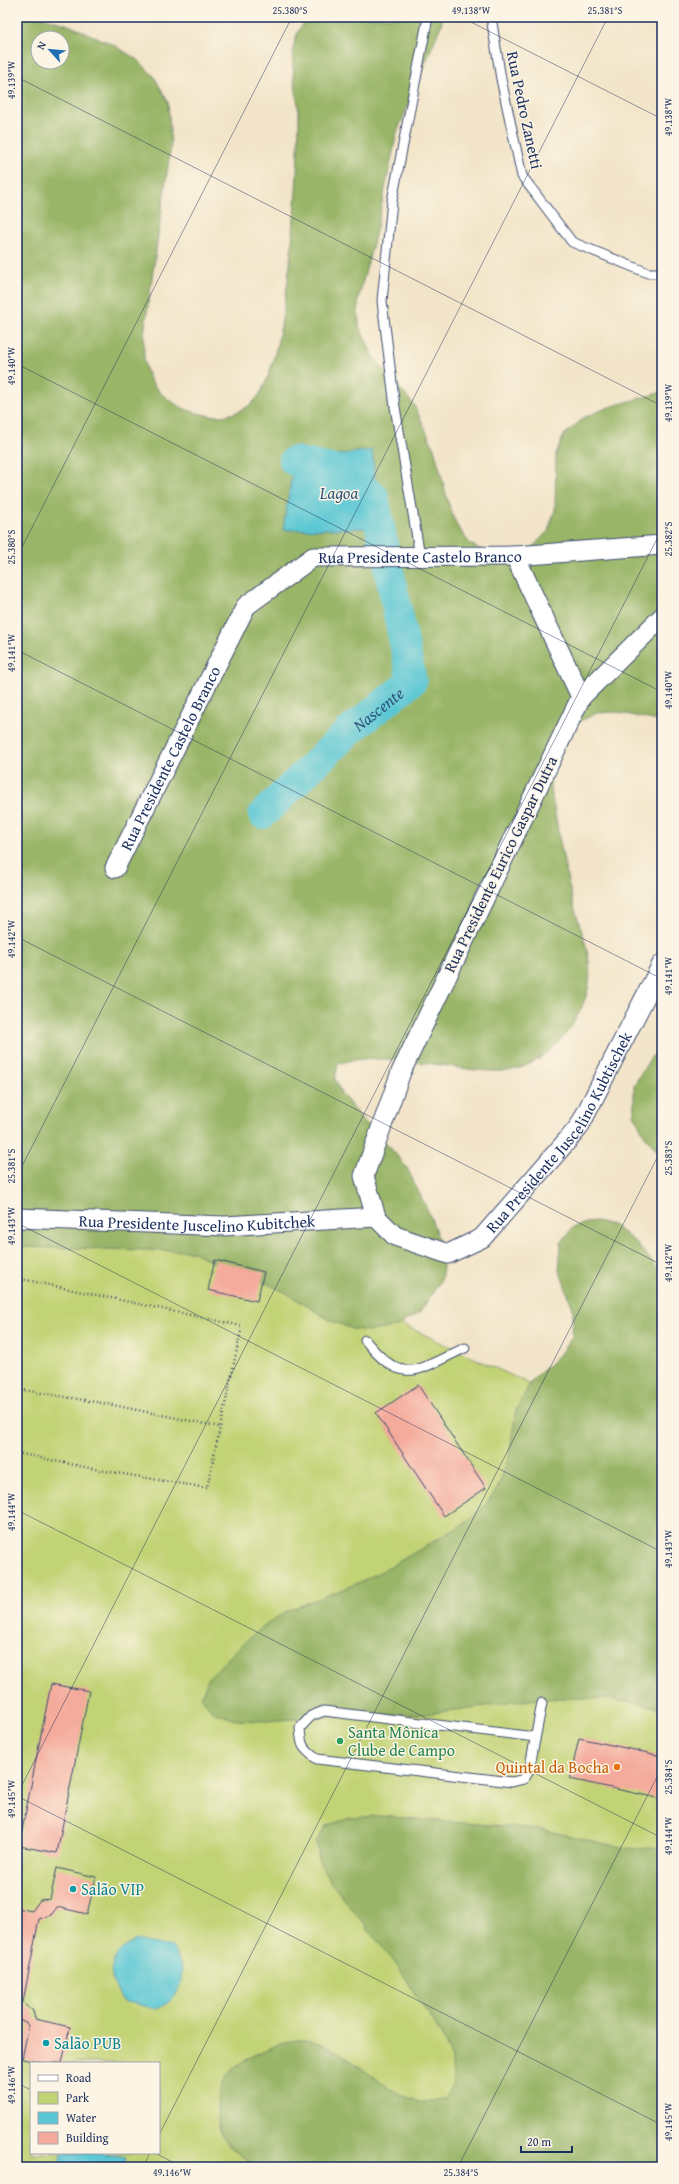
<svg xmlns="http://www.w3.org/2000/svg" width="679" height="2184" font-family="'Gentium Book Plus',serif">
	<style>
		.green { fill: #c2d376; stroke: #6e816a; fill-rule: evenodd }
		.forest { fill: #99b567; stroke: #5a7262; fill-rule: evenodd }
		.water { fill: #5cc7d4; stroke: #3c7b99 }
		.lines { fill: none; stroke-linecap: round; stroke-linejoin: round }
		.river { stroke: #5cc7d4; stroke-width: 30 }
		.building { fill: #f4ab9c }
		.lane-casing { stroke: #3b4a6e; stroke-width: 11 }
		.street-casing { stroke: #3b4a6e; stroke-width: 21 }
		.path { stroke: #3b4a6e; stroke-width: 2.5; stroke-dasharray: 1 3; stroke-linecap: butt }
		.lane { stroke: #fff; stroke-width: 9 }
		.street { stroke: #fff; stroke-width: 19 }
		.ticks { fill: none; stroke: #1b2f5e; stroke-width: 1; stroke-opacity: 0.45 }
		.leisure-dot { fill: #2e9e5b; stroke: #fcf5e5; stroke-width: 1.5 }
		.food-dot { fill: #e8710a; stroke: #fcf5e5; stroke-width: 1.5 }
		.culture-dot { fill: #0f9aa8; stroke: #fcf5e5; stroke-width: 1.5 }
		.labels { text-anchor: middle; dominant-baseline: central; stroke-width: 3; stroke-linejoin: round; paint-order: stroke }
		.street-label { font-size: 16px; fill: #1b2f5e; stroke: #fcf5e5 }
		.leisure-label { font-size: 16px; fill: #27864d; stroke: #fcf5e5; text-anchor: start }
		.food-label { font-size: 16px; fill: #c56008; stroke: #fcf5e5; text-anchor: end }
		.culture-label { font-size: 16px; fill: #0d838f; stroke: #fcf5e5; text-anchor: start }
		.water-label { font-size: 17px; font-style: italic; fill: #2b557c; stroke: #fcf5e5 }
		.neatline { fill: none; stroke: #1b2f5e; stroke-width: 1.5 }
		.ticks-label { font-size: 10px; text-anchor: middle; fill: #1b2f5e }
	</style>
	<rect width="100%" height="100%" fill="#fcf5e5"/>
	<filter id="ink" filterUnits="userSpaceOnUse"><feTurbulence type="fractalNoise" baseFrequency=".025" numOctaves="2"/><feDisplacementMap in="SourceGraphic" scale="8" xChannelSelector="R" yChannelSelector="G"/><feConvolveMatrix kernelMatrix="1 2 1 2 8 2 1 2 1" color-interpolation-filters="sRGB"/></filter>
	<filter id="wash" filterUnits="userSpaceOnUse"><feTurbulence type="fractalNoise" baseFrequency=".012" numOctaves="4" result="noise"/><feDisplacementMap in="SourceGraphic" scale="16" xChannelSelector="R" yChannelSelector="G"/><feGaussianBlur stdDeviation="0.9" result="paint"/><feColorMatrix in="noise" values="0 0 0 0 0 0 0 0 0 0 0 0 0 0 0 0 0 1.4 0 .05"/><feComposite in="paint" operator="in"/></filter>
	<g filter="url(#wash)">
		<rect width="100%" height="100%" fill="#f2e4c8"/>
		<path class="green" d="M17,1231L192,1251L310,1281L604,1419L662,1395V2167H17ZM31,2063H159V2153H31Z"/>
		<g class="forest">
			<path d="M17,17H42L66,24L114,45L136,59L154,76L168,102L171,145L144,334C144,344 143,355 145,365C151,396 185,414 215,416C229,417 247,410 256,399C289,361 298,176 299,120C299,87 279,43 310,17H443L441,25L397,132L376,232L358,300L359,326L374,358L414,405L434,448L449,505L457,526L470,544L495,557L531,549L548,531L555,510L556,454L564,435L585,417L609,407L662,392V722L617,712L597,713L576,723L552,768L550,786C557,823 563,862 572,899C579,927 593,954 589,984C583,1020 549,1063 512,1070C501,1072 487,1071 476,1070C441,1066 370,1051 338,1064L335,1079L341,1093L362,1119L389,1146L407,1168L429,1213L439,1240L443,1267L441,1280L420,1312L396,1327L369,1331L352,1329L328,1319L285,1292L259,1280L237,1275L192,1251L17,1247ZM38,38H62V62H38Z"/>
			<polygon points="662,1050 662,1156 644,1135 634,1114 634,1085 651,1057"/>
			<polygon points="594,1221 613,1225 634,1241 662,1273 662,1708 610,1699 559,1698 529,1700 425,1714 352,1715 266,1721 236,1720 213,1712 201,1697 209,1677 249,1638 284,1612 354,1585 386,1569 467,1522 485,1505 497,1489 509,1457 516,1410 532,1380 557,1358 572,1337 573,1309 559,1269 561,1243 573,1227"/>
			<path d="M378,1816L540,1829L610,1845L638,1849L662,1847V2167H257C246,2159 227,2148 222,2135C214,2115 216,2092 228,2074C236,2061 283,2041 298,2040C338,2038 373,2085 409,2098C414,2099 419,2103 424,2102C430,2102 438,2099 444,2098L453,2084L452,2059L441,2034L399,1968L330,1881L320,1863L316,1842L326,1826L350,1818Z"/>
		</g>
		<g class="water">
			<polygon points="372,450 380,528 283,530 294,461"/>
			<path d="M135,1940L172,1947C188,1971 184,1997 157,2009L123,2001C105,1973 107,1959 135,1940Z"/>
			<polygon points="62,2153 103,2153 126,2157 124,2167 60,2167"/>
		</g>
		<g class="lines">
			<g class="river">
				<polyline points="294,461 344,472 374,497 383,543"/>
				<path id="s1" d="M263,814L347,733L412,681L389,570"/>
			</g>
		</g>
		<g id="blocks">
			<g class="building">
				<polygon points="215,1260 264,1272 257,1301 208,1290"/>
				<polygon points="418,1385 486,1488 444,1516 376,1413"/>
				<polygon points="51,1684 89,1691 57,1853 19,1846"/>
				<polygon points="579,1738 662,1756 662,1799 570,1779"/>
				<polygon points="57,1868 96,1877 87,1914 57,1907 51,1915 39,1919 23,2002 33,2011 35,2019 70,2027 62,2063 43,2063 22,2059 29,2025 17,2019 17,1908 32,1911 40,1900 50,1899"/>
			</g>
		</g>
	</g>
	<g filter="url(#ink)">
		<use href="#blocks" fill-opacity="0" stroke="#3b4a6e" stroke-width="1"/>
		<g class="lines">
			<g class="lane-casing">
				<g id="lane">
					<polyline points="491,17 501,79 522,176 572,242 648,273 662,273"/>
					<polyline points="420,556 395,407 382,301 392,201 428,17"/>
					<path d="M365,1340C404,1388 416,1370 465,1348"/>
					<path d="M535,1737L324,1711L311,1716L300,1728C301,1746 302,1748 317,1759L512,1782L524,1779L529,1771L542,1703"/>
				</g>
			</g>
			<g class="street-casing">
				<g id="street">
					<path id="s2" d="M515,556L581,697L401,1072L364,1176L376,1217L395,1236L448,1254L482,1238L579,1127L662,964"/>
					<polyline points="581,697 662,617"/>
					<path id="s3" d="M115,868L246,606L313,557L515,556L662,545"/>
					<path id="s4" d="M17,1218L225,1226L376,1217"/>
				</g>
			</g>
			<g class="path">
				<polyline points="17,1278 242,1326 207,1488 99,1470 17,1453"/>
				<polyline points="17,1389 108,1404 220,1427"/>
			</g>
			<use href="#lane" class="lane"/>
			<use href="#street" class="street"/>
		</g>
	</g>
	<path class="ticks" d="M461,17L662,119M17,77L662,406M17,364L662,692M17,557L292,17M17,650L662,979M17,937L662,1265M17,1176L608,17M17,1223L662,1552M17,1510L662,1838M17,1795L662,529M17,1796L662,2125M17,2083L31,2090M159,2135L662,1148M155,2153L182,2167M143,2167L150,2153M458,2167L662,1767"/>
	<circle class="leisure-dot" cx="340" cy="1741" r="4"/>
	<circle class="food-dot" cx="617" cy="1767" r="4"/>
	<g class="culture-dot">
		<circle cx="73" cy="1889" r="4"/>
		<circle cx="46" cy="2043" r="4"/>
	</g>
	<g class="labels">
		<g class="street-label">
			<text transform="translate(525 110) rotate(78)">Rua Pedro Zanetti</text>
			<text stroke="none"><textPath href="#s3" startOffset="483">Rua Presidente Castelo Branco</textPath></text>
			<text stroke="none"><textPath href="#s3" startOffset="123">Rua Presidente Castelo Branco</textPath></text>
			<text transform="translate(500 864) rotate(-64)">Rua Presidente Eurico Gaspar Dutra</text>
			<text stroke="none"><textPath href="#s2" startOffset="977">Rua Presidente Juscelino Kubtischek</textPath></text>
			<text stroke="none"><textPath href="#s4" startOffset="180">Rua Presidente Juscelino Kubitchek</textPath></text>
		</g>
		<g class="leisure-label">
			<text x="348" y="1732">Santa Mônica<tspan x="348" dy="18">Clube de Campo</tspan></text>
		</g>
		<g class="food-label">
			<text x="609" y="1767">Quintal da Bocha</text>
		</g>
		<g class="culture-label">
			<text x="81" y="1889">Salão VIP</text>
			<text x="54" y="2043">Salão PUB</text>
		</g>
		<g class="water-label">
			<text x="339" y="492">Lagoa</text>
			<text stroke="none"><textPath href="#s1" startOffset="156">Nascente</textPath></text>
		</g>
	</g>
	<rect width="679" height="2184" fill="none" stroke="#fcf5e5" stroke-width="44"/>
	<rect x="30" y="2062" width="130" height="92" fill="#fcf5e5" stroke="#a2a6af"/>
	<rect x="38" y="2075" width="20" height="6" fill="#ffffff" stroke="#a2a6af"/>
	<text x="66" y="2082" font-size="12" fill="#1b2f5e">Road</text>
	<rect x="38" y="2092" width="20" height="12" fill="#c2d376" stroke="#a2a6af"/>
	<text x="66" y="2102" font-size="12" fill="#1b2f5e">Park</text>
	<rect x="38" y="2112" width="20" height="12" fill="#5cc7d4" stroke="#a2a6af"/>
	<text x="66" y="2122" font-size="12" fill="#1b2f5e">Water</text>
	<rect x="38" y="2132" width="20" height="12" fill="#f4ab9c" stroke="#a2a6af"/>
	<text x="66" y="2142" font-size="12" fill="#1b2f5e">Building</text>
	<g transform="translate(50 50) rotate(297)"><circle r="19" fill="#fcf5e5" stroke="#a2a6af"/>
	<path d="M0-3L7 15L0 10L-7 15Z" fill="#1f6fb2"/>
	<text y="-6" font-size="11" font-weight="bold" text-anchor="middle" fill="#1b2f5e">N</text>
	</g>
	<path d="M521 2146v6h51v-6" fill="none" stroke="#1b2f5e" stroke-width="2"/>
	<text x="527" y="2146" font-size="12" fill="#1b2f5e" stroke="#fcf5e5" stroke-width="3" paint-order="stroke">20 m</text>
	<rect x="22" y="22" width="635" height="2140" class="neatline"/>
	<g class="ticks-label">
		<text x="290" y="14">25.380°S</text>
		<text x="471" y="14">49.138°W</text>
		<text x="605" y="14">25.381°S</text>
		<text transform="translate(11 80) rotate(-90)" y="4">49.139°W</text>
		<text transform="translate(668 117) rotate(-90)" y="4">49.138°W</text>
		<text transform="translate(11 366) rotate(-90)" y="4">49.140°W</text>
		<text transform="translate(668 403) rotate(-90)" y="4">49.139°W</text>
		<text transform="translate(668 539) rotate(-90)" y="4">25.382°S</text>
		<text transform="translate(11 547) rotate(-90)" y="4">25.380°S</text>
		<text transform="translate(11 653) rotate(-90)" y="4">49.141°W</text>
		<text transform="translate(668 690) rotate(-90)" y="4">49.140°W</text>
		<text transform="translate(11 939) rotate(-90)" y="4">49.142°W</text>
		<text transform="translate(668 976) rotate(-90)" y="4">49.141°W</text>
		<text transform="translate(668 1158) rotate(-90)" y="4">25.383°S</text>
		<text transform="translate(11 1166) rotate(-90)" y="4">25.381°S</text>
		<text transform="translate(11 1226) rotate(-90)" y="4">49.143°W</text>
		<text transform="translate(668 1263) rotate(-90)" y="4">49.142°W</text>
		<text transform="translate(11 1512) rotate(-90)" y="4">49.144°W</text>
		<text transform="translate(668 1549) rotate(-90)" y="4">49.143°W</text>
		<text transform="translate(668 1777) rotate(-90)" y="4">25.384°S</text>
		<text transform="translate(11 1799) rotate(-90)" y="4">49.145°W</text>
		<text transform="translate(668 1836) rotate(-90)" y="4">49.144°W</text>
		<text transform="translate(11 2085) rotate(-90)" y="4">49.146°W</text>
		<text transform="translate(668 2122) rotate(-90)" y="4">49.145°W</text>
		<text x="172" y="2176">49.146°W</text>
		<text x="461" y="2176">25.384°S</text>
	</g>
</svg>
